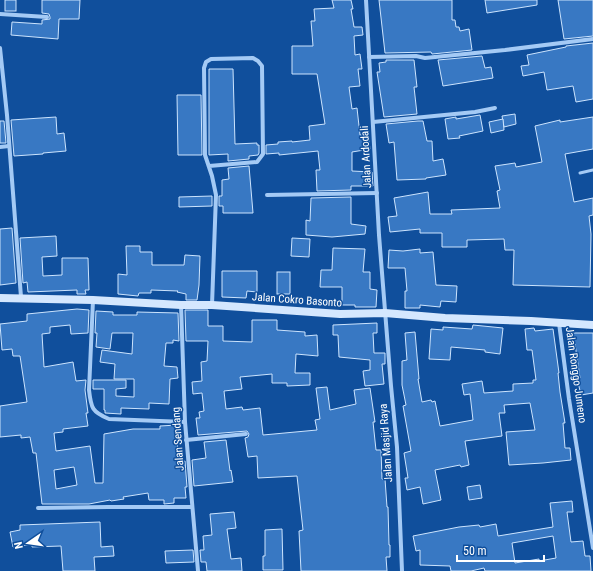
<svg xmlns="http://www.w3.org/2000/svg" width="593" height="571" font-family="'Roboto Condensed',sans-serif">
	<style>
		.building { fill: #3878c3; stroke: #cce4fe; fill-rule: evenodd }
		.lines { fill: none; stroke-linecap: round; stroke-linejoin: round }
		.lane { stroke: #a4caf5; stroke-width: 3 }
		.street { stroke: #a4caf5; stroke-width: 4 }
		.secondary { stroke: #d4e7fe; stroke-width: 8 }
		.labels { text-anchor: middle; dominant-baseline: central; stroke-width: 3; stroke-linejoin: round; paint-order: stroke }
		.street-label { font-size: 11px; fill: #fff; stroke: #104f9c }
	</style>
	<rect width="100%" height="100%" fill="#104f9c"/>
	<g class="building">
		<rect x="5" y="0" width="11" height="11"/>
		<polygon points="42,0 80,0 79,19 59,19 58,39 11,35 12,22 42,24 42,20 50,19 50,17 49,14 42,13"/>
		<polygon points="332,0 351,0 353,9 351,9 354,27 362,27 363,35 354,36 355,55 360,54 362,69 358,69 360,86 349,87 352,109 357,108 360,135 368,134 370,149 352,152 352,171 372,172 373,186 351,186 351,190 317,191 316,170 320,170 318,151 279,155 279,153 266,154 266,145 278,144 278,142 292,141 292,142 310,140 309,126 325,124 317,74 292,74 292,46 313,46 311,21 315,21 314,9 334,8"/>
		<polygon points="379,0 452,0 452,20 455,20 456,27 459,27 460,31 469,29 472,50 432,54 431,52 385,53"/>
		<polygon points="485,0 537,0 537,5 487,13"/>
		<polygon points="558,0 593,0 593,36 564,39"/>
		<polygon points="593,43 593,99 576,102 573,86 547,90 544,72 523,76 521,66 529,65 527,55 566,47 566,46"/>
		<polygon points="482,56 485,68 491,67 493,78 443,86 438,60"/>
		<polygon points="386,60 414,60 417,87 414,87 417,114 384,117 377,72 380,72 379,63 386,62"/>
		<polygon points="209,69 233,69 235,144 257,143 257,145 259,145 259,153 258,155 249,156 249,159 228,161 228,154 209,155"/>
		<polygon points="177,95 201,95 202,155 178,155"/>
		<polygon points="515,114 516,124 504,127 502,116"/>
		<polygon points="480,115 483,131 459,136 460,138 448,139 445,119 456,117 456,119"/>
		<polygon points="56,117 57,134 64,133 66,151 43,153 43,154 14,156 11,120"/>
		<polygon points="593,117 593,149 565,154 574,202 593,198 593,215 589,216 591,234 590,287 513,285 514,250 505,250 504,239 467,240 467,247 442,247 442,233 420,233 420,229 390,232 388,217 397,216 394,198 428,192 430,214 452,214 451,210 500,208 497,191 500,190 495,166 515,163 516,167 542,162 535,126 560,120 560,122"/>
		<polygon points="503,119 504,130 491,133 489,122"/>
		<polygon points="0,121 4,121 6,143 0,143"/>
		<polygon points="418,121 423,121 427,141 432,141 433,161 443,159 446,175 426,178 426,179 397,180 394,142 389,143 386,124"/>
		<polygon points="249,166 253,213 223,213 223,206 219,206 219,196 222,196 222,180 229,179 228,168"/>
		<polygon points="212,196 212,206 179,207 179,197"/>
		<polygon points="351,197 351,224 366,226 365,234 332,237 306,235 306,220 310,221 311,198"/>
		<polygon points="12,228 16,283 0,285 0,229"/>
		<polygon points="56,236 57,256 42,257 43,276 62,275 62,258 88,258 89,290 85,290 86,294 77,294 77,290 28,292 27,282 23,283 20,238"/>
		<polygon points="292,238 310,239 309,257 291,256"/>
		<polygon points="126,246 140,246 140,252 152,252 152,265 184,265 185,255 200,256 199,285 197,300 186,300 186,294 177,292 178,291 151,290 151,293 139,293 138,296 118,294 118,274 127,275"/>
		<polygon points="333,248 365,249 363,272 370,272 370,289 377,290 376,307 355,307 355,305 342,305 342,287 320,287 321,270 332,270"/>
		<polygon points="420,249 420,253 433,252 436,285 457,286 456,302 441,301 440,307 420,305 420,308 405,308 405,291 407,291 405,268 388,268 389,250 403,251"/>
		<polygon points="222,271 257,271 257,292 247,291 246,298 222,297"/>
		<rect x="277" y="272" width="13" height="22"/>
		<path d="M77,309L89,310L88,333L71,334L70,325L50,327V333L42,334L44,367L73,362L76,381L86,380L85,390L88,413H86L88,426L63,429V432L54,433L56,451L90,446L95,483H103L104,434L133,429H160V426L177,425L178,462L185,461L187,487H185L186,498H174V503L164,504V500H149L148,493L123,497L124,499L111,501L110,500L89,504H42L36,453H33L30,437L21,438V435L0,437V406L27,402L20,356H13L12,349L2,350L0,324L27,321V314ZM74,467L77,485L56,489L54,470Z"/>
		<polygon points="185,310 208,310 208,326 223,326 223,341 252,342 252,320 277,320 277,330 305,332 305,336 317,335 318,356 296,354 295,373 310,373 310,385 287,386 287,383 272,383 272,374 240,377 242,389 224,391 226,409 242,407 243,410 260,408 263,435 317,430 315,420 320,419 316,388 327,387 330,410 356,404 354,390 370,388 375,422 373,422 376,450 381,450 382,479 385,479 387,507 388,507 389,545 390,545 390,557 386,557 387,571 301,571 299,531 303,530 297,476 258,478 257,456 248,457 245,438 248,437 249,434 247,431 198,435 196,418 200,418 199,412 204,411 202,393 193,394 192,382 202,381 201,362 207,361 208,341 186,341"/>
		<polygon points="96,311 113,312 113,315 137,315 137,312 178,313 179,341 173,340 173,343 166,343 164,366 177,367 178,378 170,379 169,404 149,403 149,409 121,408 121,414 105,413 105,410 104,410 104,389 93,389 93,380 126,380 126,388 116,389 116,396 134,397 134,379 114,379 115,364 100,362 102,350 132,354 133,333 112,333 110,349 96,347 97,333 95,333"/>
		<polygon points="377,323 377,333 373,333 374,353 385,353 385,364 382,364 384,384 365,386 363,371 370,370 370,360 339,357 338,335 333,335 333,325"/>
		<polygon points="473,325 503,328 500,354 485,352 485,350 451,347 450,360 429,359 431,329 443,330 443,327 472,329"/>
		<polygon points="534,328 535,331 553,329 559,373 558,373 560,392 565,423 563,423 565,448 570,448 571,460 543,463 509,465 506,432 535,430 530,403 504,405 505,413 499,413 502,436 465,441 469,465 461,467 460,465 435,470 441,500 423,504 420,487 407,490 405,478 408,478 404,453 411,451 403,406 406,405 402,385 402,361 407,360 405,333 415,332 419,379 418,379 422,402 431,400 432,402 435,401 440,426 473,420 470,394 464,395 462,384 482,381 484,393 513,391 513,384 533,383 533,380 536,380 532,350 527,350 525,329"/>
		<polygon points="569,333 593,333 593,393 581,395 577,378 580,378 575,344 571,344"/>
		<polygon points="226,440 230,471 231,470 233,482 194,486 192,460 206,458 204,442"/>
		<polygon points="480,485 482,498 469,500 467,487"/>
		<path d="M572,501L573,512H567L571,542L583,541L585,556H590L591,571H485L484,568L471,571H451L450,566L420,565V550L416,551L413,536L459,527L479,525L480,527L496,524L498,536L553,527L550,503ZM553,536L556,558L539,561V559L515,563L512,543Z"/>
		<polygon points="234,512 236,528 227,529 231,559 241,558 242,571 207,571 206,562 201,562 200,550 204,550 203,536 212,535 210,514"/>
		<polygon points="100,522 101,547 113,546 114,556 94,557 95,571 63,571 61,546 32,547 32,544 13,547 10,532 20,530 20,525"/>
		<polygon points="282,529 283,570 263,570 263,556 265,556 265,530"/>
		<polygon points="193,550 194,562 166,563 165,551"/>
	</g>
	<g class="lines">
		<polyline class="lane" points="580,173 593,170"/>
		<g class="street">
			<polyline points="366,0 379,235 391,386 397,447 402,571"/>
			<polyline points="0,14 47,17"/>
			<polyline points="0,48 7,115 21,297"/>
			<polyline points="369,57 416,56 425,58 505,50 593,39"/>
			<polyline points="373,122 475,112 495,108"/>
			<polyline points="0,147 9,146"/>
			<polyline points="209,166 257,162 263,154 262,66 258,61 253,58 211,59 206,62 204,68 205,155 212,176 216,195 212,305"/>
			<polyline points="267,195 377,193"/>
			<path d="M93,300L89,390C91,408 92,412 109,419L185,422"/>
			<polyline points="181,305 185,422 198,571"/>
			<polyline points="559,323 569,399 593,548"/>
			<polyline points="186,440 246,434"/>
			<polyline points="38,508 108,507 192,507"/>
		</g>
		<polyline class="secondary" points="0,298 93,300 181,305 212,305 340,314 385,313 445,318 531,321 593,325"/>
	</g>
	<g class="labels">
		<g class="street-label">
			<text transform="translate(366 157) rotate(-93)">Jalan Ardodali</text>
			<text transform="translate(297 300) rotate(4)">Jalan Cokro Basonto</text>
			<text transform="translate(576 375) rotate(82)">Jalan Ronggo Jumeno</text>
			<text transform="translate(178 439) rotate(-94)">Jalan Sendang</text>
			<text transform="translate(386 443) rotate(-94)">Jalan Masjid Raya</text>
		</g>
	</g>
	<g transform="translate(28 543) rotate(257)" stroke="#104f9c" stroke-width="3" paint-order="stroke">
	<path d="M0-3L7 15L0 10L-7 15Z" fill="#ffffff"/>
	<text y="-6" font-size="11" font-weight="bold" text-anchor="middle" fill="#ffffff">N</text>
	</g>
	<path d="M457 555v6h87v-6" fill="none" stroke="#ffffff" stroke-width="2"/>
	<text x="463" y="555" font-size="12" fill="#ffffff" stroke="#104f9c" stroke-width="3" paint-order="stroke">50 m</text>
</svg>
